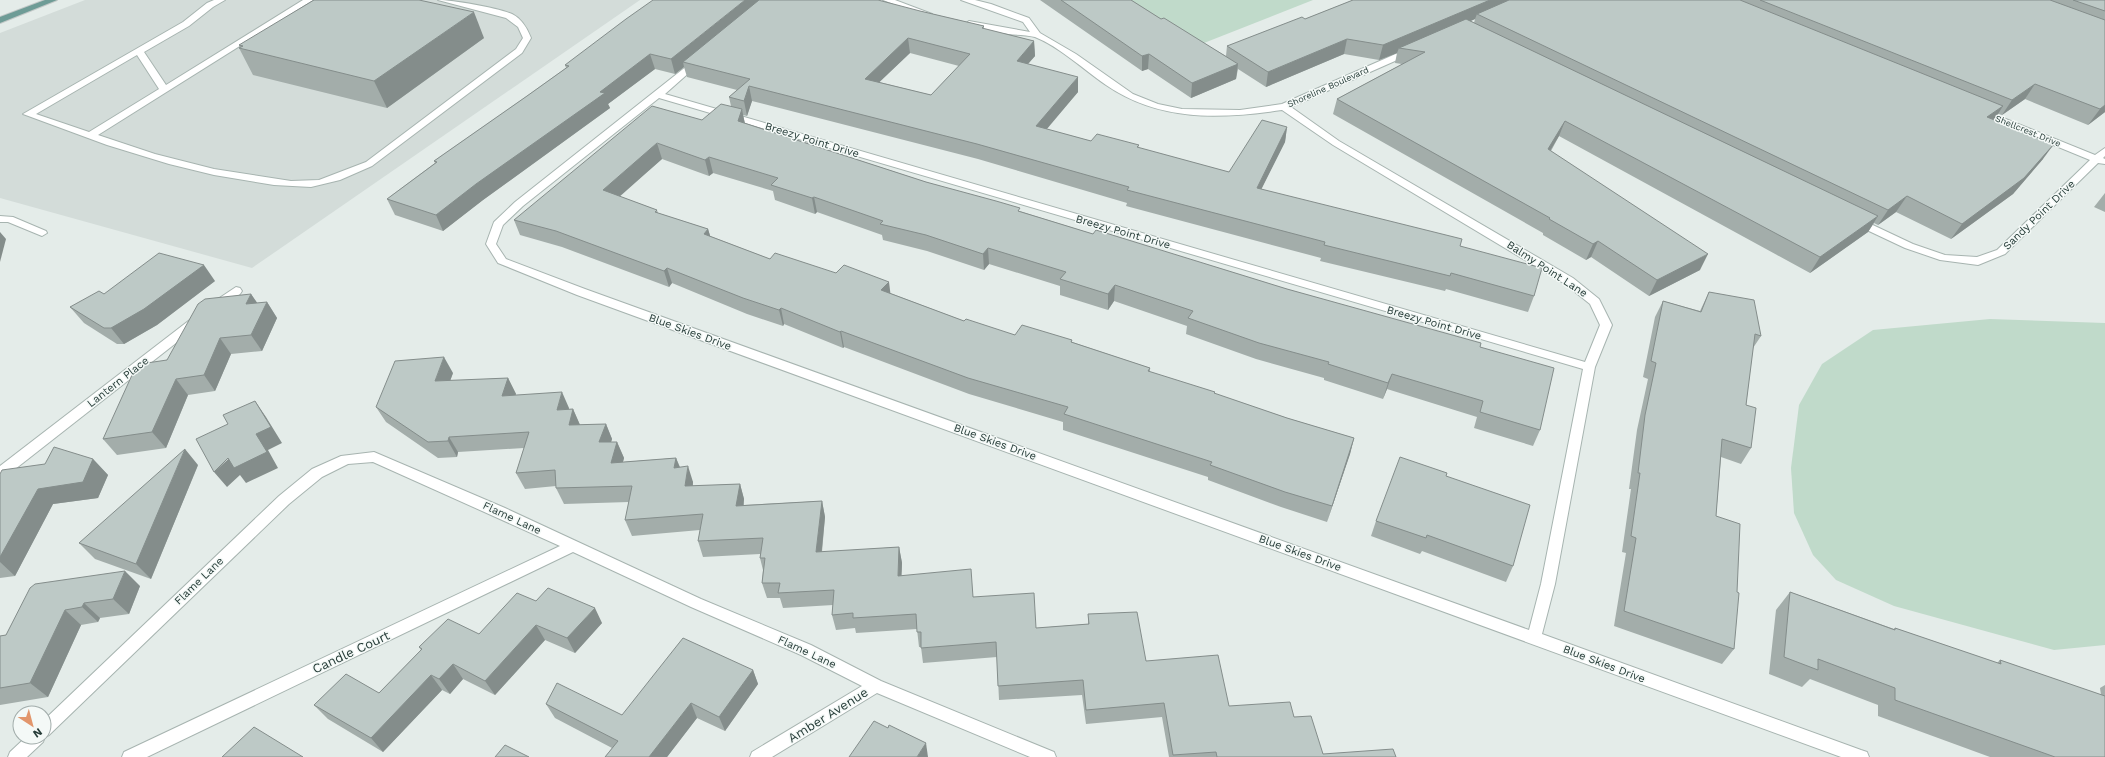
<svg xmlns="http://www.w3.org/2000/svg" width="2105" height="757" font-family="'Work Sans',sans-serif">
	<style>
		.built { fill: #d3dcd9 }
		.green { fill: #c0daca }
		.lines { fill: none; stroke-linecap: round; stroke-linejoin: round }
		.service-casing { stroke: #a7b4b0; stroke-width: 2 }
		.minor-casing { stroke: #a7b4b0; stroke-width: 2 }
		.primary-casing { stroke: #c2c8c7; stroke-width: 2 }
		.service { fill: #fff; fill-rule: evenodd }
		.minor { fill: #fff; fill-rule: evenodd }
		.primary { fill: #6e9c96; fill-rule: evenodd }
		.wall { fill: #a3adaa; fill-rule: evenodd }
		.shaded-wall { fill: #848d8b }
		.building { fill: #bdc9c6; stroke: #848d8b; fill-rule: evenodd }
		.labels { text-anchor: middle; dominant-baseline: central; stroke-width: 3; stroke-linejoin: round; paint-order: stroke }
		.far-street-label { font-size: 9px; fill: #263c38; stroke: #f4f9f7 }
		.street-label { font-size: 11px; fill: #263c38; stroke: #f4f9f7 }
		.near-street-label { font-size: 13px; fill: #263c38; stroke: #f4f9f7 }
	</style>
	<rect width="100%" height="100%" fill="#e4ece9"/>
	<polygon class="built" points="85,0 640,0 252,268 0,198 0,33"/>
	<g class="green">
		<polygon points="1099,0 1313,0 1176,54"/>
		<polygon points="1990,319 2105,323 2105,645 2054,650 1894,606 1836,580 1813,555 1794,513 1791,468 1799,405 1822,364 1873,330"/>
	</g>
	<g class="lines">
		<g class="service-casing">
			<path id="service" d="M214,0H225L213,7L189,26L144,52L166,85L303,0H313L98,135L155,154L214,169L291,181L319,180L366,162L516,49L523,38L518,27L506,18L438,0C454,0 498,8 512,14C522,19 527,28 531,38L522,53L372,166L340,180L311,187L274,185L214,175L169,164L107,145L23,114L183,22L207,3ZM137,55L159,89L89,132L36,114Z"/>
		</g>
		<g class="minor-casing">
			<g id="minor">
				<polygon points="883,0 895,0 932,14 925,16"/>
				<path d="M961,0H975L991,4L1029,18L1040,33L1076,54L1133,94L1158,104L1182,109L1240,110L1282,104L1407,49H1413V53L1291,107L1339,141L1573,278L1599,299L1612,325L1595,367L1555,584L1542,634L1861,750L1867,752L1869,757H1841L577,295L498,263L486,244L494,222L515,202L697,58L700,59V63L665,94L1585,362L1600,325L1590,304L1565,284L1333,145L1282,110C1220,119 1160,122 1106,85C1084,70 1060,47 1035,37C1027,35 1016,35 1008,34C994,32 980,29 966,26L965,24L969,21L1030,32L1023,22ZM659,98L1583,369L1541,584L1529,630L585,289L506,259L496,244L503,225L523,206Z"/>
				<polygon points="1981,109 2095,155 2105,148 2105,156 2103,158 2105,159 2105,164 2098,163 2005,254 1978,265 1940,260 1905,248 1852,223 1851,221 1852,219 1860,219 1913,244 1945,255 1977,257 1997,250 2090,160 1978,114 1976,112"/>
				<polygon points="0,216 13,217 46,231 47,233 42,236 8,222 0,222"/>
				<polygon points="236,287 240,288 242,291 240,294 220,309 212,309 210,306 212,303"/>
				<polygon points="195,318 199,319 201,322 199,325 5,477 0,478 0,466 191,319"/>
				<polygon points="374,452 505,508 701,599 811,645 881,681 1054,752 1056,757 1030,757 877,693 772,757 750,757 752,752 862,686 801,655 691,607 573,552 147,757 122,757 124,752 560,546 373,462 348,464 322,477 289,504 49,735 45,737 43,742 27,757 8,757 10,752 26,737 44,737 44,720 279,496 312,469 341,456"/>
			</g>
		</g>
		<g class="primary-casing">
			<polygon id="primary" points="45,0 57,0 0,23 0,17"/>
		</g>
		<use href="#service" class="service"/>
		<use href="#minor" class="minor"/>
		<use href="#primary" class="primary"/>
	</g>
	<g class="wall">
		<path d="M1040,0H1131L1161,19L1226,56L1227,46L1305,19L1353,0H2105V112L2088,125L2025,99L2002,115L1998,114L1994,120L2043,159L2013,194L1951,239L1896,212L1878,225L1874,223L1868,232L1810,273L1559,136L1551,151L1700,270L1649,296L1591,257L1586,260L1543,235V233L1333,114L1337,99L1402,64L1395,63L1397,53L1379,60L1344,54L1266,87L1238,69L1236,79L1191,98L1148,69L1142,71ZM1475,19L1474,23L1471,21Z"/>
		<path d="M920,11L984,26V29L1034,41L1035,56L1028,64L1078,92L1046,129L1091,141L1139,145L1138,148L1229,172L1287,127L1285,142L1261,189L1460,246L1534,296L1528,312L1446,289L1445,291L1320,261L1321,258L1126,206L1127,203L978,159L752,101L747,116L743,115L745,123L926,182L1093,234L1287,289L1480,347L1540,430L1533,446L1474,428L1477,417L1387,389L1383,399L1324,380V378L1256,359L1186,334L1187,326L1114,301L1108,310L1060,295V286L989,264L984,270L927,251L883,240L882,235L817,212L815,214L775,200L773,191L713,173L709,176L662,159L619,196L657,210L658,213L708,229L710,236L770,259L890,293L964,321L1015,335L1072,340V342L1150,368V372L1287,418L1354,438L1350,454L1327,522L1281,507L1208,480V477L1063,430V422L969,394L844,347L843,348L784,324L783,326L747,314L672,283L669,287L562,247L520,235L514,220L702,120L731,106L729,97L737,90L687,77L684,67L675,74L655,69L608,104L610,108L483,200L443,231L395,215L387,199L435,163L434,161L527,96L566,68L565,65ZM910,53L959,66L931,95L879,82Z"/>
		<polygon points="484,38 387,108 253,75 239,48 240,47 239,45"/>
		<polygon points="2105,193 2105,212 2094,207"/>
		<polygon points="215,281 157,325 124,344 117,344 84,323 70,307 104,294"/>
		<polygon points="1709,292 1761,336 1753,348 1746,405 1751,448 1741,464 1721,457 1716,516 1734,649 1722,664 1614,626 1626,553 1622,552 1631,489 1629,489 1637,430 1648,379 1643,377 1655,317 1663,301 1700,311"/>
		<polygon points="251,294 257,303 267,302 277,318 262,351 231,354 215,391 188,395 166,448 117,455 103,439 135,374 167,360"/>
		<polygon points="453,373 450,381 508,378 516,394 515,395 569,408 569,409 573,409 580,425 606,424 612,439 611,442 617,442 624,458 623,462 676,458 680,467 693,482 693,486 740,484 744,499 744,505 822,501 825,517 822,552 899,547 902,563 901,576 974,597 1036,628 1088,624 1088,614 1146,661 1229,706 1294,717 1323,754 1396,757 1169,757 1162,717 1086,724 1082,695 999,700 997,657 923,663 921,647 919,647 917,629 856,633 855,628 836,630 832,615 833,605 783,608 780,598 767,598 762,583 763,570 760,558 760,554 703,557 698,541 700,530 632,536 625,520 629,502 564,504 556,488 556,486 525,489 516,473 524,448 458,452 457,457 438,458 386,422 376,407"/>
		<polygon points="93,459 108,475 98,498 53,504 15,576 0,578 0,474"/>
		<polygon points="198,465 151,579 95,559 79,543"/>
		<polygon points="1446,476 1513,566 1506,582 1422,551 1420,554 1371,536 1376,521"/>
		<polygon points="35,584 140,586 129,614 100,618 98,622 81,625 48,697 0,705 0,636 6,635"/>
		<polygon points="1790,592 1894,629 1895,628 1997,663 2000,660 2101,695 2100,688 2105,685 2105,757 1990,757 1878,716 1878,705 1810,679 1802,687 1769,674 1776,610"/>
		<polygon points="536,601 602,623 575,653 545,640 495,695 463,679 450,694 442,690 383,752 328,719 314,705 379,693 421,650 419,647 479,634"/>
		<polygon points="753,670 758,684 725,731 697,718 667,757 605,757 612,748 555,718 546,704 622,715"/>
	</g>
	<g class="shaded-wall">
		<polygon points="745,0 766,0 683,62 684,67 675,74 671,59"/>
		<polygon points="1490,0 1519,0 1477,14 1475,19 1405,49 1399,48 1397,53 1379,60 1383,45"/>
		<polygon points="474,12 484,38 387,108 374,81"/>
		<polygon points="908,38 910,53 867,94 865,79"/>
		<polygon points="1347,39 1344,54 1266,87 1268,72"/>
		<polygon points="1034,41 1035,56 1017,76 1017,61"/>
		<polygon points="650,54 655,69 608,104 610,108 483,200 443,231 436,215 476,184"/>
		<polygon points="1149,54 1148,69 1142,71 1142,56"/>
		<polygon points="1238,64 1236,79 1191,98 1192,83"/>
		<polygon points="1078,77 1078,92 1036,142 1036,126"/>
		<polygon points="2035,84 2025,99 2002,115 2012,100"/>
		<polygon points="749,86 752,101 747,116 744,101"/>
		<polygon points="2105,105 2105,112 2088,125 2100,109"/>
		<polygon points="2003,106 1993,122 1987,117"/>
		<polygon points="742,109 745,125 738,121"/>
		<polygon points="1565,121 1559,136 1542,164 1548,149"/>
		<polygon points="1287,127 1285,142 1254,204 1257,188"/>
		<polygon points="657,143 662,159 609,206 603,190"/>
		<polygon points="2054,144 2043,159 2013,194 1951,239 1962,224"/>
		<polygon points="709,157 713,173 709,176 705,160"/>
		<polygon points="1907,196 1896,212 1878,225 1888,210"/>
		<polygon points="814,197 817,212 815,214 812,198"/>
		<polygon points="1878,216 1868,232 1810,273 1820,257"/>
		<polygon points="708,229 713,245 704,234"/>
		<polygon points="0,232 6,239 0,262"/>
		<polygon points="1598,241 1591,257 1586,260 1593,244"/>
		<polygon points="988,248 989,264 984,270 983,254"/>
		<polygon points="1708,254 1700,270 1649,296 1657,280"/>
		<polygon points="204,265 215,281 157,325 124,344 111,328"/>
		<polygon points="667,268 672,283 669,287 664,271"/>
		<polygon points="889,282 891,298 881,290"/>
		<polygon points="1115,285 1114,301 1108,310 1108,294"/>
		<polygon points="251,294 262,310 246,304"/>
		<polygon points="267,302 277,318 262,351 251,335"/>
		<polygon points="781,308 784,324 783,326 779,310"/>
		<polygon points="841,331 844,347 843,348 840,332"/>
		<polygon points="220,338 231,354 215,391 204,375"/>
		<polygon points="444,357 453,373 444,397 435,381"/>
		<polygon points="1392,374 1387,389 1383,399 1388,383"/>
		<polygon points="508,378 516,394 509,412 502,396"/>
		<polygon points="176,379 188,395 166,448 152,432"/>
		<polygon points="562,392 569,408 564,426 557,410"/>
		<polygon points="255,401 266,417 282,443 268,450 278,468 246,483 240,475 227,487 214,472 256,434"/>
		<polygon points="573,409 580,425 569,425"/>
		<polygon points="606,424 612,439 606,458 599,442"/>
		<polygon points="449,437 458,452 457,457 448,441"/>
		<polygon points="1354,438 1350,454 1327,522 1332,506"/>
		<polygon points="617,442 624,458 618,479 611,463"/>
		<polygon points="185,449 198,465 151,579 136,564"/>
		<polygon points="676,458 682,473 674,468"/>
		<polygon points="93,459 108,475 98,498 53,504 15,576 0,562 0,557 38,489"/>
		<polygon points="688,466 693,482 691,502 685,486"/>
		<polygon points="740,484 744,499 741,521 736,506"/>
		<polygon points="822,501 825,517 820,568 816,552"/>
		<polygon points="899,547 902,563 901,592 898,576"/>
		<polygon points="125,571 140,586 129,614 113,599"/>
		<polygon points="84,603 100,618 98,622 82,607"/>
		<polygon points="595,608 602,623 575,653 567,638"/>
		<polygon points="65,610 81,625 48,697 30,683"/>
		<polygon points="536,625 545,640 495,695 485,681"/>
		<polygon points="453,664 463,679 450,694 439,679"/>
		<polygon points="753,670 758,684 725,731 719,717"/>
		<polygon points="431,675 442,690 383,752 371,738"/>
		<polygon points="691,703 697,718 667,757 649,757"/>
		<polygon points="926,743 928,757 917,757"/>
	</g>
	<g class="building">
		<polygon points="314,0 419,0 474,12 374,81 239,48 243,46 239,45"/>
		<polygon points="653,0 745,0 671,59 650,54 600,92 605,93 476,184 436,215 387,199 437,162 434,161 527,96 569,66 565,65 626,19"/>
		<path d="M759,0H878L920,11L984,26L982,28L1034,41L1017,61L1078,77L1036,126L1091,141L1097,134L1139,145L1137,147L1229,172L1262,120L1287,127L1257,188L1462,239L1460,246L1542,268L1534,296L1451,273L1450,276L1324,245L1325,242L1127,190L1129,187L977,144L749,86L744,101L729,97L750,79L683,62ZM908,38L970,54L931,95L865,79Z"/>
		<polygon points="1061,0 1131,0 1161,19 1164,18 1238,64 1192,83 1149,54 1142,56"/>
		<polygon points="1353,0 1490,0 1383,45 1347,39 1268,72 1227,46 1302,17 1305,19"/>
		<polygon points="1509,0 1740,0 2003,106 1987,117 2054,144 2024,178 1962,224 1907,196 1888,210 1477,14"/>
		<polygon points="1760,0 2050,0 2105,20 2105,105 2100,109 2035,84 2012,100"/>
		<polygon points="2073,0 2105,0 2105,11"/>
		<polygon points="1466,19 1878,216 1820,257 1565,121 1548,149 1708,254 1657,280 1598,241 1593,244 1549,219 1550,218 1337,99 1425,52 1399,48"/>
		<polygon points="721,104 742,109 738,121 926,182 996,201 1020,208 1018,211 1093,234 1096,230 1287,289 1481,343 1480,347 1554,368 1540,430 1480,412 1483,401 1392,374 1388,383 1328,364 1329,362 1259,343 1188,318 1193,311 1115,285 1108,294 1060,279 1066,272 988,248 983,254 926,235 880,224 883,221 814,197 812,198 771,185 778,178 709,157 705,160 657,143 603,190 657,210 655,212 708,229 704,234 770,259 775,253 836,273 844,265 889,282 881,290 964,321 966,319 1015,335 1022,325 1072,340 1071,342 1150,368 1148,371 1215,392 1214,393 1287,418 1354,438 1332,506 1285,492 1210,465 1212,462 1064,414 1068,407 968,378 841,331 840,332 781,308 779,310 743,298 667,268 664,271 556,231 514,220 652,106 702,120"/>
		<polygon points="159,253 204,265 144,309 111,328 104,328 70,307 99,291 104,294"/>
		<polygon points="1709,292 1754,300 1761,336 1755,334 1746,405 1756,408 1751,448 1722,439 1716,516 1740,524 1737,592 1739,593 1734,649 1624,611 1636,538 1631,536 1640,473 1638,473 1645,415 1656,363 1651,361 1663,301 1701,312"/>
		<polygon points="251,294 246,304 267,302 251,335 220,338 204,375 176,379 152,432 103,439 132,375 135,374 140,364 167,360 198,304 205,299"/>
		<polygon points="444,357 435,381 508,378 502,396 562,392 557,410 573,409 569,425 606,424 599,442 617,442 611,463 676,458 674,468 688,466 685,486 740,484 736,506 822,501 816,552 899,547 898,576 971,569 973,597 1034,593 1036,628 1089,624 1088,614 1137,612 1146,661 1218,655 1229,706 1290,702 1294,717 1311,716 1323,754 1393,749 1396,757 1217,757 1216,752 1173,755 1164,703 1086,710 1083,680 998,686 996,642 921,648 921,632 917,632 916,614 853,618 853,613 832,615 834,590 778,593 780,583 762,583 765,558 760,558 763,538 698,541 703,514 625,520 632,486 556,488 555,470 516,473 529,432 449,437 448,441 428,442 376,407 395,361"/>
		<polygon points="255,401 271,427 256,434 267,452 234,468 228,458 214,472 196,439 228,424 223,415"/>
		<polygon points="54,447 93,459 83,482 38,489 0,557 0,474 2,470 45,464"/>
		<polygon points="185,449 136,564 79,543"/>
		<polygon points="1400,457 1447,473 1446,476 1530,505 1513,566 1427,535 1426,538 1376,521"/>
		<polygon points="125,571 113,599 84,603 82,607 65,610 30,683 0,688 0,636 6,635 30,588 35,584"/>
		<polygon points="548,588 595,608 567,638 536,625 485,681 453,664 439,679 431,675 371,738 314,705 346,674 379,693 422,649 419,647 448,619 479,634 517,593 536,601"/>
		<polygon points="1790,592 1895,630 1895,628 2001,664 2000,660 2105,696 2105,757 2055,757 1895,700 1895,688 1818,659 1818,670 1784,657"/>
		<polygon points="683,638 753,670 719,717 691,703 649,757 605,757 618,741 546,704 557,683 622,715"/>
		<polygon points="874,721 888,728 889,725 926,743 917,757 849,757"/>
		<polygon points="254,727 303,757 222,757"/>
		<polygon points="505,745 529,757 495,757"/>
	</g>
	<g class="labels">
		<g class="far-street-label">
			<text transform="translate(1328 87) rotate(-24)">Shoreline Boulevard</text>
			<text transform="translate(2028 131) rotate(22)">Shellcrest Drive</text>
		</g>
		<g class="street-label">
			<text transform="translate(812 140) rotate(17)">Breezy Point Drive</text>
			<text transform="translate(2039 215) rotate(-44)">Sandy Point Drive</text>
			<text transform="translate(1123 232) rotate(16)">Breezy Point Drive</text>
			<text transform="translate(1547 269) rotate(33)">Balmy Point Lane</text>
			<text transform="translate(1434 323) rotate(16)">Breezy Point Drive</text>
			<text transform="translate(690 332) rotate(20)">Blue Skies Drive</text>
			<text transform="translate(118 382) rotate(-38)">Lantern Place</text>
			<text transform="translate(995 442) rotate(20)">Blue Skies Drive</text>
			<text transform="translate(512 518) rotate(25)">Flame Lane</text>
			<text transform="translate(1300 553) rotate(20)">Blue Skies Drive</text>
			<text transform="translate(199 581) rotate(-44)">Flame Lane</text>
			<text transform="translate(807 652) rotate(25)">Flame Lane</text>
			<text transform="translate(1604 664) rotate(21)">Blue Skies Drive</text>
		</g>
		<g class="near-street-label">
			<text transform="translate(351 652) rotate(-25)">Candle Court</text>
			<text transform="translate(828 715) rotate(-32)">Amber Avenue</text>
		</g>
	</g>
	<g transform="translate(32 725) rotate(144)"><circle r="19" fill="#f4f9f7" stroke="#a2adab"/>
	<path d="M0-3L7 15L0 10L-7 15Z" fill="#e2966c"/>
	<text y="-6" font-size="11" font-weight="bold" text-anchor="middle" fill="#263c38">N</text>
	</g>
</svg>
